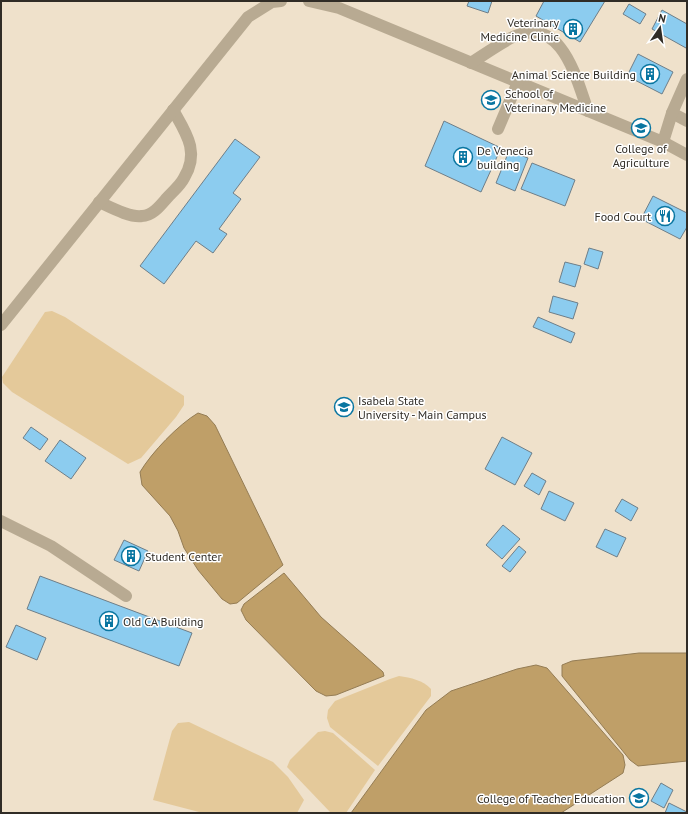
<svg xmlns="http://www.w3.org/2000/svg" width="688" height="814" font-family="'PT Sans',sans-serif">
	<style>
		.built { fill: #efe1cb }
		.green { fill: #e4c99a }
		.water { fill: #bf9f68; stroke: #947c54 }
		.building { fill: #8cccef; stroke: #6e7e88 }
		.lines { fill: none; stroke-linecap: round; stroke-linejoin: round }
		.minor { stroke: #b8aa92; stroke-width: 12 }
		.labels { text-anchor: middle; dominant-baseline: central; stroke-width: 3; stroke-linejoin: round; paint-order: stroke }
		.poi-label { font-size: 12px; fill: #302c26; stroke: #fff; text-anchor: start }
	</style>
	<rect width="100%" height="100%" fill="#f8eede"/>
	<rect class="built" x="1" y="1" width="686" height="812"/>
	<g class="green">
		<polygon points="52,311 65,317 184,396 184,405 176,417 141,458 128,464 12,392 3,383 2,377 45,312"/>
		<path d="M399,676C411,678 423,680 431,689V696L378,766L330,727L327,718L328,710L335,701L390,679Z"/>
		<polygon points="189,722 273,762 288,777 304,800 297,813 203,813 153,800 172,731 178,723"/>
		<polygon points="325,731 333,733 375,770 346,813 331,813 287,767 290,760 318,732"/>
	</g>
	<g class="water">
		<path d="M198,413L207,416L215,425L283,565L237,603L230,604L222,599L198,570L184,548L178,531L170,516L142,485L140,472C152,452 178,425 198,413Z"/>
		<polygon points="284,573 321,617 383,672 384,676 336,695 326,696 316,691 246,620 241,610 244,604"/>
		<polygon points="639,653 687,653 687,761 638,766 630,760 562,676 562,665 572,661"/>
		<polygon points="536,665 547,668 623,755 625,765 623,773 561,813 351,813 426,710 451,691 517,669"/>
	</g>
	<g class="building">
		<polygon points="469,1 492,1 488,13 467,6"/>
		<polygon points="544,1 605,1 580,42 536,16"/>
		<polygon points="629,4 646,14 640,24 623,14"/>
		<polygon points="662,10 687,24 687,46 686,48 652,29"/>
		<polygon points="638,54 673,72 662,94 627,76"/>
		<polygon points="444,121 501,148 481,192 425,166"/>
		<polygon points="235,139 260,157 233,193 241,199 219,229 227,234 213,253 196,241 164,284 140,266"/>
		<polygon points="509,151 528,158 515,191 496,183"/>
		<polygon points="532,163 575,180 565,206 521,189"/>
		<polygon points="653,196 687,213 687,227 680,239 641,219"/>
		<polygon points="589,248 603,252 598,269 584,264"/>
		<polygon points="565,262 581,266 575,287 559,282"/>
		<polygon points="553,296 578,303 573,319 549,312"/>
		<polygon points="538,317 575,333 571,343 533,327"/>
		<polygon points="31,427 48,439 40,450 23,438"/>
		<polygon points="502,437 532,453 515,485 485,469"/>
		<polygon points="60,440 86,458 71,479 45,461"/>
		<polygon points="532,473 546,481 539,495 524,486"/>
		<polygon points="549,491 574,503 565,521 541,509"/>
		<polygon points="622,499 638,508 631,521 615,511"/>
		<polygon points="503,525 520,539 502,559 486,545"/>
		<polygon points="605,529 626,538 617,557 596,547"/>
		<polygon points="124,540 148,551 139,571 114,560"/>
		<polygon points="519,546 526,552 510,572 502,566"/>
		<polygon points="40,576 192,633 179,666 27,609"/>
		<polygon points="16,625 46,638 37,660 6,647"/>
		<polygon points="661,783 673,790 664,808 651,801"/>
		<polygon points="669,803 687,812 687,813 665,813"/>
	</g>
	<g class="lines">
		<g class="minor">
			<polyline points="309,1 339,8 588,111 663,142 687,155"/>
			<path d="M471,63C485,54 499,44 513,37C562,15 576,78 588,111"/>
			<polyline points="672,113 687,121"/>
			<polyline points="498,129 518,82"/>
			<polyline points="663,142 672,113 687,79"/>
			<path d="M99,202C110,207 130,218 142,216C152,216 160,206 166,199C172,192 180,186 184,178C200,152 186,133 173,110"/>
			<polyline points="1,325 248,17 272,2 281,1"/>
			<polyline points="1,521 51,546 126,596"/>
		</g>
	</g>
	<defs>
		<g id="building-ring" transform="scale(1)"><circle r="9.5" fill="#fff" stroke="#0a76a1" stroke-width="1.5"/><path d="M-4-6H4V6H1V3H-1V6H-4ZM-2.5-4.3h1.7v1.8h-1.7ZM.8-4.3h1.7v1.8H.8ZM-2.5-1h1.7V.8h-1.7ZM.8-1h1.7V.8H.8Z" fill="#0a76a1"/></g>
		<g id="university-ring" transform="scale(1)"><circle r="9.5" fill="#fff" stroke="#0a76a1" stroke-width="1.5"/><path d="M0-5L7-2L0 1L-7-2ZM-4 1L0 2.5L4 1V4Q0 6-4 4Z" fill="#0a76a1"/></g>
		<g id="restaurant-ring" transform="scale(1)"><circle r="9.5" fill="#fff" stroke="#0a76a1" stroke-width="1.5"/><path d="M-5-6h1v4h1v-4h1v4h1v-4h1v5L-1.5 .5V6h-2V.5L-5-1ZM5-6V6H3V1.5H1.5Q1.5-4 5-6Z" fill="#0a76a1"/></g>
	</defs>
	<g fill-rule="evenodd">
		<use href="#building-ring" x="573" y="29"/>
		<use href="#building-ring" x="650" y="74"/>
		<use href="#university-ring" x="491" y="100"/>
		<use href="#university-ring" x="641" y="128"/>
		<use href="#building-ring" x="463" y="157"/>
		<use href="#restaurant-ring" x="665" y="216"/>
		<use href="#university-ring" x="344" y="407"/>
		<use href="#building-ring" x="131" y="556"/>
		<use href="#building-ring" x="109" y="621"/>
		<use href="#university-ring" x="639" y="798"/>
	</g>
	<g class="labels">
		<g class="poi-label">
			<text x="559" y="22" text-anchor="end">Veterinary<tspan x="559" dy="14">Medicine Clinic</tspan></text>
			<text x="636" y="74" text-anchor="end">Animal Science Building</text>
			<text x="505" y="93">School of<tspan x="505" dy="14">Veterinary Medicine</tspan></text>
			<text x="641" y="148" text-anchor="middle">College of<tspan x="641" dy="14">Agriculture</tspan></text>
			<text x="477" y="150">De Venecia<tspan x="477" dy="14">building</tspan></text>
			<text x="651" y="216" text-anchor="end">Food Court</text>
			<text x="358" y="400">Isabela State<tspan x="358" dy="14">University - Main Campus</tspan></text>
			<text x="145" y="556">Student Center</text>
			<text x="123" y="621">Old CA Building</text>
			<text x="625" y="798" text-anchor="end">College of Teacher Education</text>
		</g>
	</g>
	<rect width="688" height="814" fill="none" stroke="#302c26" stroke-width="4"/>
	<g transform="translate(660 28) rotate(13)" stroke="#ffffff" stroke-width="3" paint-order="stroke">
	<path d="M0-3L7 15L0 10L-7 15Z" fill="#302c26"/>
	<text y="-6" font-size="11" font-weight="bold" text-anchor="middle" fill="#302c26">N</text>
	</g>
</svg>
